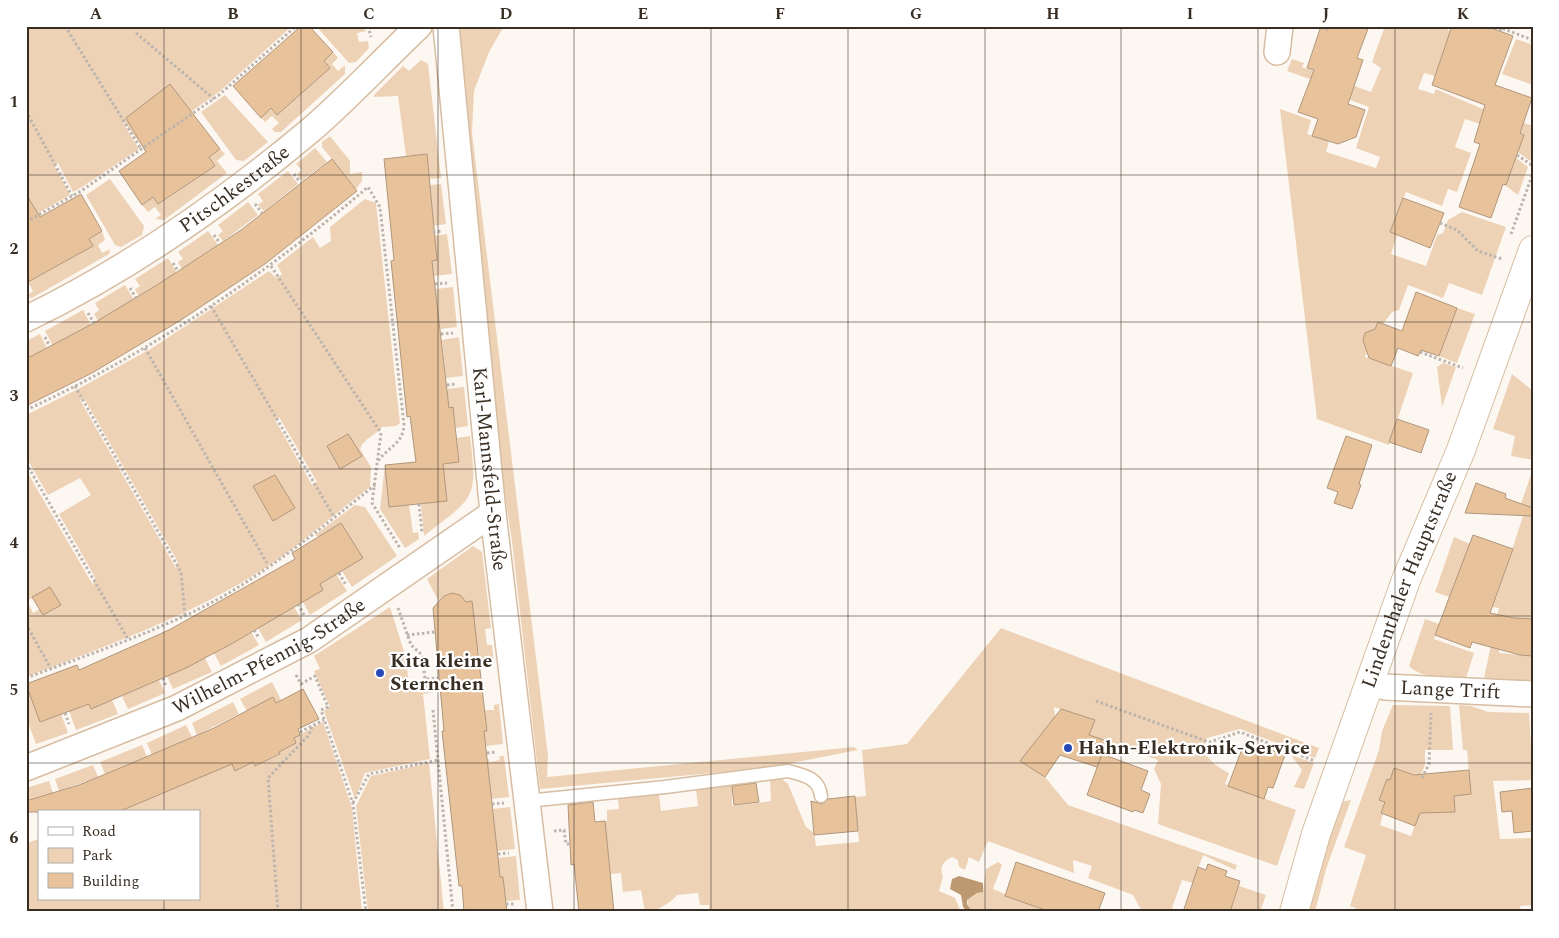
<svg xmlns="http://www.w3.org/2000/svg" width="1559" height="938" font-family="Spectral,serif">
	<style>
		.green { fill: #edd2b6; fill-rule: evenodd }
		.water { fill: #bd9972 }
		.building { fill: #e8c29b; stroke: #b0977c }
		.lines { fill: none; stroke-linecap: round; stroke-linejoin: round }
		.service-casing { stroke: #d7bda2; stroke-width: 15 }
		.minor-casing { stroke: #d7bda2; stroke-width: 28 }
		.tertiary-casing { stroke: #d7bda2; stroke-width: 30 }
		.path { stroke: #bcb4ad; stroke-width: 3; stroke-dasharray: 2.5 2.5; stroke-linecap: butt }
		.service { stroke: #fff; stroke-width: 12 }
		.minor { stroke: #fff; stroke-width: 25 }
		.tertiary { stroke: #fff; stroke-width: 28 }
		.grid { fill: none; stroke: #392e23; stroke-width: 1; stroke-opacity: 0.55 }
		.poi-dot { fill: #2748b7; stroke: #fff; stroke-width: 2 }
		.labels { text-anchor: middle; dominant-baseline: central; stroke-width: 4.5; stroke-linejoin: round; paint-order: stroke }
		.street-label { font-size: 20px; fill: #392e23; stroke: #fff }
		.poi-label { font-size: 20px; font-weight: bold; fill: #392e23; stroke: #fff; text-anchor: start }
		.neatline { fill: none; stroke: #392e23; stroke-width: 2 }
		.grid-label { font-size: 16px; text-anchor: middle; font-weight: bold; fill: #392e23 }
	</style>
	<rect width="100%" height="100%" fill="#fdf7f2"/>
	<g class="green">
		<polygon points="26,26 292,26 219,92 142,146 125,123 123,123 139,149 79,189 73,192 58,163 54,165 70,195 26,220"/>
		<polygon points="316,26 361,26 366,31 357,33 359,42 368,41 369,48 356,62 349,63"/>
		<polygon points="454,26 504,26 489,52 474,91 472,133 548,756 547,777 854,747 858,750 766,768 540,789 512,541 503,482"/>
		<polygon points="1385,26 1440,26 1459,35 1449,62 1441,59 1435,76 1424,73 1418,89 1434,94 1436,89 1485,110 1533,126 1533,153 1530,161 1518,152 1524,134 1482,119 1480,124 1465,119 1455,147 1471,153 1457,192 1448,189 1442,206 1406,192 1390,231 1397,235 1391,254 1426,266 1437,235 1443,233 1448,220 1462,212 1506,227 1482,295 1449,283 1443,298 1408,285 1399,310 1392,312 1383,324 1378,322 1374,331 1366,333 1363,340 1365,345 1368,348 1365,357 1413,373 1389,445 1317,419 1280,109 1311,120 1307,134 1329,141 1326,152 1376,168 1380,157 1356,148 1369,107 1342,97 1344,91 1287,71 1292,59 1304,63 1302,67 1371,92 1381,68 1372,62"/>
		<polygon points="1516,39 1533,45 1533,85 1502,74"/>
		<polygon points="333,52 338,58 332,64 338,71 345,65 345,74 281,132 275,132 272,129 279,123 272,116 265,122 261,118 271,108 277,115 330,68 324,61"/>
		<polygon points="421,60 428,64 441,178 429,179 427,154 406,156 398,96 374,97 374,95 403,66 409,71"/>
		<polygon points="225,95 268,142 244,161 236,160 201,112"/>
		<polygon points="330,136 350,161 350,174 362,172 362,181 356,189 322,147 322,142"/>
		<polygon points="315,148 327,162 302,181 297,174 302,170 296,164"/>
		<polygon points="220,149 225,154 217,161 227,173 164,220 155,219 161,215 155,207 148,212 142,205 153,197 159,204 215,166 209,157"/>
		<polygon points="1516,158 1528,167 1518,195 1502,183 1506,184"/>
		<polygon points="288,171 298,184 264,211 258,205 263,201 258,194"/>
		<polygon points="110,179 144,226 142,235 121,247 115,245 86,195"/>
		<polygon points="441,184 446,224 433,226 430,185"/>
		<path d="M365,199L376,203L400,423L396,426L382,427C375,436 364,438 360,449L371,467L370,487C337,511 307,540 274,562C198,614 111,644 26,677V470L93,585L95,577L59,514L91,495L80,478L48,495L26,457V415L80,388L152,348L269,271L276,278L282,274L277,265L313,237L320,248L331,241L330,227ZM84,398L178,562L176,568L80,400ZM279,417L317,482L312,485L275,420ZM50,587L60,605L43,615L40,609L33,613L27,601Z"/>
		<polygon points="248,202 258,215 223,241 218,235 223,231 218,225"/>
		<polygon points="102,231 105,240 98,245 102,253 110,249 109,254 32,298 26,297 33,291 29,284 26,285 26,273 32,280 92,246 89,239"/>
		<polygon points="208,231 218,245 182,269 178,262 183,259 178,252"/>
		<polygon points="447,234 452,274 434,276 432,261 437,260 434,236"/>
		<polygon points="168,258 177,273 139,297 135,289 140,286 135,279"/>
		<polygon points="125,285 134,300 98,321 94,314 99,310 95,303"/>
		<polygon points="453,287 457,327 440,329 436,289"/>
		<polygon points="1457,308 1475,314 1457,363 1439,356"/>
		<polygon points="83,310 91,325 53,346 45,331"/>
		<polygon points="40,334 47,348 26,359 26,341"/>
		<polygon points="459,337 463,376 446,378 442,340"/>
		<polygon points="1443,363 1456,367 1442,407 1437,367"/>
		<polygon points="1512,374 1533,391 1533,460 1511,456 1515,436 1493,429"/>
		<polygon points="464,387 468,426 456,428 453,408 449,408 447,389"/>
		<path d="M470,436C478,502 474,496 424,536L421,504L447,500L443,464L459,462L457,438Z"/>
		<polygon points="385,465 389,507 409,505 413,533 418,532 419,539 405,548 380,509"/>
		<polygon points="1533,469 1533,619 1500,635 1499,653 1533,656 1533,681 1484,678 1499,608 1487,606 1483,615 1447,602 1449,597 1435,592 1454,537 1470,544 1457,580 1453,585 1496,599 1523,516 1517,515"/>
		<polygon points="355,505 365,507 397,556 352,587 342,571 363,558 315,535"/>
		<polygon points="473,546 482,552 491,628 485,629 487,645 492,645 494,664 480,665 479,651 477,651 465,602 460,595 447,594 441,599 440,604 427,579"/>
		<polygon points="336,574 347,591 310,615 303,602 320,584"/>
		<polygon points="294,607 302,620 266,642 258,628"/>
		<polygon points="390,607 406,658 409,685 439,682 440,691 423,694 430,759 365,773 355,799 324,711 330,707 314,671 320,669 314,656"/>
		<path d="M1425,619L1439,624L1434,639L1474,653L1466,678C1447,677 1424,680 1409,666Z"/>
		<path d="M1001,628L1319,748L1315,758L1240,729L1207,738C1199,755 1215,766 1229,773L1225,784L1296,810L1277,866L1158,824L1161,784L1154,769L1158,760L1089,735L1094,720L1054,707L1056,725L1021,761L1045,777L1068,805L1237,865L1235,870L1203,855L1193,883L1182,880L1172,908L1180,912H1151L1140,908L1133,895L1088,878L1092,866L1073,860L1074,873L988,841L979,862L969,857L965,870L959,867L958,860L952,857C943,861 939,868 943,877L939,891L955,898L961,912H710L709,905H700L698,893L677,895C671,903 655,912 645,912L641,890L623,892L621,873L610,874L605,821H607V810L619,809L618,799L659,794L661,811L698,806L696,789L732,784V806L771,801L770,780L782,779L788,784L806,827L814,833L816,846L859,842L855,797L866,796L862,750L907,744Z"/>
		<polygon points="251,632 259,645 221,666 214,653"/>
		<polygon points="205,658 212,672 173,689 167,676"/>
		<polygon points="159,680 165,693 128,709 122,696"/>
		<polygon points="272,682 281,700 276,703 273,698 247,711 240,699"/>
		<polygon points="26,685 40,722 61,714 68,733 36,744 26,717"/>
		<polygon points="112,700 118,714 76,730 69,711 89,704 91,709"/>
		<polygon points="233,702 239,714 197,735 192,723"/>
		<polygon points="499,704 503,744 486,746 484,731 487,730 485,710 494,710 494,705"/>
		<polygon points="1393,705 1450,706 1453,750 1425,750 1425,765 1420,777 1394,768 1390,780 1387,779 1379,799 1385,802 1381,813 1383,814 1380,825 1411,836 1422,806 1439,813 1455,812 1454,796 1471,794 1467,750 1463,750 1459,705 1471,706 1488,712 1529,713 1533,780 1493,781 1500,839 1533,838 1533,905 1520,906 1521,912 1365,912 1350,906 1366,855 1344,847 1379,750 1382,731"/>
		<polygon points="323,722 352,808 362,912 26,912 26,843 39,839 39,899 199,899 199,812 118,812 232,764 235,771 253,762 256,766 280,755 278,750 294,738"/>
		<polygon points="186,725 192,737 152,755 147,743"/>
		<polygon points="142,745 147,757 105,774 100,762"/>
		<polygon points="1291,755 1314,763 1304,789 1294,787 1302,770"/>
		<polygon points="499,756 504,756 509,797 491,799 487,757 490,762 500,760"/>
		<polygon points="429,763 444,912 368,912 356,806 371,776"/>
		<polygon points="93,765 98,777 59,791 55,779"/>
		<polygon points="49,781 53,793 26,801 26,788"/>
		<polygon points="1351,800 1326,869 1315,912 1310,912 1308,907 1339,802"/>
		<polygon points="510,807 515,849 497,851 493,809"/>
		<polygon points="516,856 520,900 506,901 503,877 500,877 498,858"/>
		<polygon points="998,862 1002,865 993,889 1048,912 969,910 967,900 977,893 983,892 986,869"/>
		<polygon points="1239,886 1266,895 1260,912 1230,912"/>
	</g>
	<polygon class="water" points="959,876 983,883 983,892 977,893 967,900 967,904 972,912 968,912 963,907 961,895 950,889 952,879"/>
	<g class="building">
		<polygon points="301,26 309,26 333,52 324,61 330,68 277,115 271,108 261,118 233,86"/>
		<polygon points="1321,26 1369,26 1357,58 1363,60 1348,104 1365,110 1356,137 1338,144 1312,136 1318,119 1298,112 1314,70 1307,68"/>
		<polygon points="1452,26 1486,26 1513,36 1495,85 1532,98 1520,133 1524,135 1506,185 1503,184 1491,218 1459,207 1480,144 1474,142 1485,105 1432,85"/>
		<polygon points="170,84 220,149 209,157 215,166 158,204 153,197 142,205 119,171 146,152 126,118"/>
		<polygon points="427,154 437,260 432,261 449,408 453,407 459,462 443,464 447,501 389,507 385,465 416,462 410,416 407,417 391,261 394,260 384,159"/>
		<polygon points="332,159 357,191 265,264 181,320 92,373 26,406 26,359 94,323 157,285 241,230"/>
		<polygon points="26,194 40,217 81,194 102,231 89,239 93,246 26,283"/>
		<polygon points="1403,198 1444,213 1430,248 1390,232"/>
		<polygon points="1416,292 1457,308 1439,356 1421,350 1418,356 1398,348 1391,366 1369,358 1363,340 1365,333 1375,329 1378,322 1402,331"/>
		<polygon points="1397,419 1429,430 1421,453 1389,442"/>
		<polygon points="348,434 362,456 340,469 327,446"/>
		<polygon points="1346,436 1372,445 1359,484 1361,485 1352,509 1334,503 1338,492 1327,488"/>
		<polygon points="275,475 295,508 273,521 253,486"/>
		<polygon points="1476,483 1506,494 1505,498 1533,508 1533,516 1465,513"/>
		<polygon points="341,523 363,558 320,584 323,590 233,643 186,668 91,709 89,704 40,722 26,684 77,665 79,670 169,630 295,559 292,553"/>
		<polygon points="1473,535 1513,549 1490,613 1514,618 1533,619 1533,656 1520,655 1472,642 1470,648 1435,635"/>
		<polygon points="50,587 61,605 43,615 32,597"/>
		<polygon points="452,593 460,595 466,602 472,601 487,731 484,731 498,858 500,877 503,877 507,912 464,912 462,886 459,886 442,731 444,731 433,608 444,596"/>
		<polygon points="303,689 319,719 298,729 300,735 294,738 296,743 279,752 280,754 255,766 253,762 235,771 232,764 118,812 26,812 26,801 79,785 125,766 214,728 273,697 276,703"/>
		<polygon points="1061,709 1095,720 1089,735 1107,741 1097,767 1060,755 1045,777 1020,761"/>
		<polygon points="1245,741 1285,755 1273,788 1268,787 1264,799 1228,786"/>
		<polygon points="1102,754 1148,771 1141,790 1150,794 1143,813 1134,810 1133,812 1087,795"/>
		<polygon points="1394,768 1414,775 1469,770 1471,794 1454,796 1455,812 1420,813 1415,826 1381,813 1385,802 1379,800 1387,779 1390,780"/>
		<polygon points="756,783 759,802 734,805 732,786"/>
		<polygon points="1533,788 1533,831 1514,833 1512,811 1502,812 1500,792"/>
		<polygon points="855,796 858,831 814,835 811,801 822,804 828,799"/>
		<polygon points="593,802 595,822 605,821 614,912 579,912 574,864 571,865 568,805"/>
		<polygon points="1016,862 1105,893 1098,912 1051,912 1005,896"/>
		<polygon points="1208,864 1227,871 1225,876 1240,881 1230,912 1183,912 1198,867 1206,870"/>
	</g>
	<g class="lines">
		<g class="service-casing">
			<path id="service" d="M527,801L665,787L788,771C804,775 819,778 821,796"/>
		</g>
		<g class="minor-casing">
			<g id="minor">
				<path id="s1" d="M446,26L493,513L540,912"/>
				<polyline points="1277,52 1280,26"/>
				<path id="s2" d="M26,319C129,269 225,202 312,129C349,97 383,60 419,26"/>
				<path id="s3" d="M1370,683L1385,687L1533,694"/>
				<path id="s4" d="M26,768L177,708L309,640L493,513"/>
			</g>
		</g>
		<g class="tertiary-casing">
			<g id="tertiary">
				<path id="s5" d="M1294,912L1316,834L1406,580L1461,450L1533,250"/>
			</g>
		</g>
		<g class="path">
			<polyline points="65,26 141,149"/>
			<polyline points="368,26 371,37"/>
			<polyline points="1316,26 1328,29"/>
			<polyline points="1500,31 1501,28 1533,40"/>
			<polyline points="136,33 214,99"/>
			<polyline points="26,111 72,196"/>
			<polyline points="1517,155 1533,166"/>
			<polyline points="294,174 300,182"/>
			<polyline points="255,204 262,213"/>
			<polyline points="26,222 81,191 219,95 296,26"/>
			<polyline points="1440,223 1457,230 1478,251 1502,259"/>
			<polyline points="433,232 443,231"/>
			<polyline points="1511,234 1533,173"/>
			<polyline points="214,235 220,243"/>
			<polyline points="173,263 178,271"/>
			<polyline points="271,266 381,433 372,503 400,548"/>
			<polyline points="435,284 447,283"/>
			<polyline points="130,288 136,298"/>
			<polyline points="211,306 334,517"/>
			<polyline points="88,313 94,323"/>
			<polyline points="441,334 453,333"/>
			<polyline points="45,337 50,347"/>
			<polyline points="145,348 268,565"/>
			<polyline points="1420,352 1463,368"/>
			<polyline points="447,385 456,384"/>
			<polyline points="75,386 181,572 185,616"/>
			<path d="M26,410C150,353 265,275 368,187L380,207L404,425C403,444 388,447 378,461"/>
			<polyline points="26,463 128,639"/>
			<polyline points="419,504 422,533"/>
			<polyline points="339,573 346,585"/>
			<polyline points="298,604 304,615"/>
			<polyline points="398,608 411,645 422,655 425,679 438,678"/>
			<polyline points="26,624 51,669"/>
			<polyline points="254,630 259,638"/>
			<polyline points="407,635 435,632"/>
			<polyline points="296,675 301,684 315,676 328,707 321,710 353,804 366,912"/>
			<path d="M26,678C92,653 160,631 222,597C277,565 325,525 375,485"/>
			<polyline points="163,678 166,687"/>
			<polyline points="1096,701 1206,741 1210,742 1240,732 1278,747"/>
			<polyline points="433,710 453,912"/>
			<polyline points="65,713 69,724"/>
			<polyline points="300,732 324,720"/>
			<polyline points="1277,752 1278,747 1315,761"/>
			<polyline points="487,753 496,752"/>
			<polyline points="1422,778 1429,764 1431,713"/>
			<polyline points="353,803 369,774 438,760"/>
			<polyline points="492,804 504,803"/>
			<polyline points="554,831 564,830 566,844 570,844"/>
			<polyline points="498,854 509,853"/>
			<polyline points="506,904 516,904"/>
			<polyline points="278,912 268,778 309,735 312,726"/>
		</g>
		<use href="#service" class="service"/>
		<use href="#minor" class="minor"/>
		<use href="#tertiary" class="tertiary"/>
	</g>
	<path class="grid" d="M164,26V812M301,26V912M438,26V912M574,26V912M711,26V912M848,26V912M985,26V912M1121,26V912M1258,26V912M1395,26V912M26,175H1533M26,322H1533M26,469H1533M26,616H1533M26,763H1533M164,899V912"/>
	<g class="poi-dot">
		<circle cx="380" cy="673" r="5"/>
		<circle cx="1068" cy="748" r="5"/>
	</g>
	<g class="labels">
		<g class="street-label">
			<text stroke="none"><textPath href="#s2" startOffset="246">Pitschkestraße</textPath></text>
			<text stroke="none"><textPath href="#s1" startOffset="445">Karl-Mannsfeld-Straße</textPath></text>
			<text stroke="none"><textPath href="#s5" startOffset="352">Lindenthaler Hauptstraße</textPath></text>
			<text stroke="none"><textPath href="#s4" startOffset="268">Wilhelm-Pfennig-Straße</textPath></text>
			<text stroke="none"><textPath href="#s3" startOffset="81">Lange Trift</textPath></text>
		</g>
		<g class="poi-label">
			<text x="390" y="661">Kita kleine<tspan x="390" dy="23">Sternchen</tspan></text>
			<text x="1078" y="748">Hahn-Elektronik-Service</text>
		</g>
	</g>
	<rect width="1559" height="938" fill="none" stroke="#ffffff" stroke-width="55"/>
	<rect x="38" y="810" width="162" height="90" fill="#ffffff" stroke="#b0aba7"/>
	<rect x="48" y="827" width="25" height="8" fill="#ffffff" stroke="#b0aba7"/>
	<text x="82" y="836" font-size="15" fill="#392e23">Road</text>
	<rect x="48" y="848" width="25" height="15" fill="#edd2b6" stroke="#b0aba7"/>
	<text x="82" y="860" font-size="15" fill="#392e23">Park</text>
	<rect x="48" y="873" width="25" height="15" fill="#e8c29b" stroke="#b0aba7"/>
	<text x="82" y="886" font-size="15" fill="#392e23">Building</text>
	<rect x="28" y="28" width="1504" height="882" class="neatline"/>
	<g class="grid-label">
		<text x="96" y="19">A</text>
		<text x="233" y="19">B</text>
		<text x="369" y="19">C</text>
		<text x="506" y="19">D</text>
		<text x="643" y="19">E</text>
		<text x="780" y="19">F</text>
		<text x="916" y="19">G</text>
		<text x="1053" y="19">H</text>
		<text x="1190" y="19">I</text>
		<text x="1326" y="19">J</text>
		<text x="1463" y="19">K</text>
		<text x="14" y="107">1</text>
		<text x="14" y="254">2</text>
		<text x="14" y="401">3</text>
		<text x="14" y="548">4</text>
		<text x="14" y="695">5</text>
		<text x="14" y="843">6</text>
	</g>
</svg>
